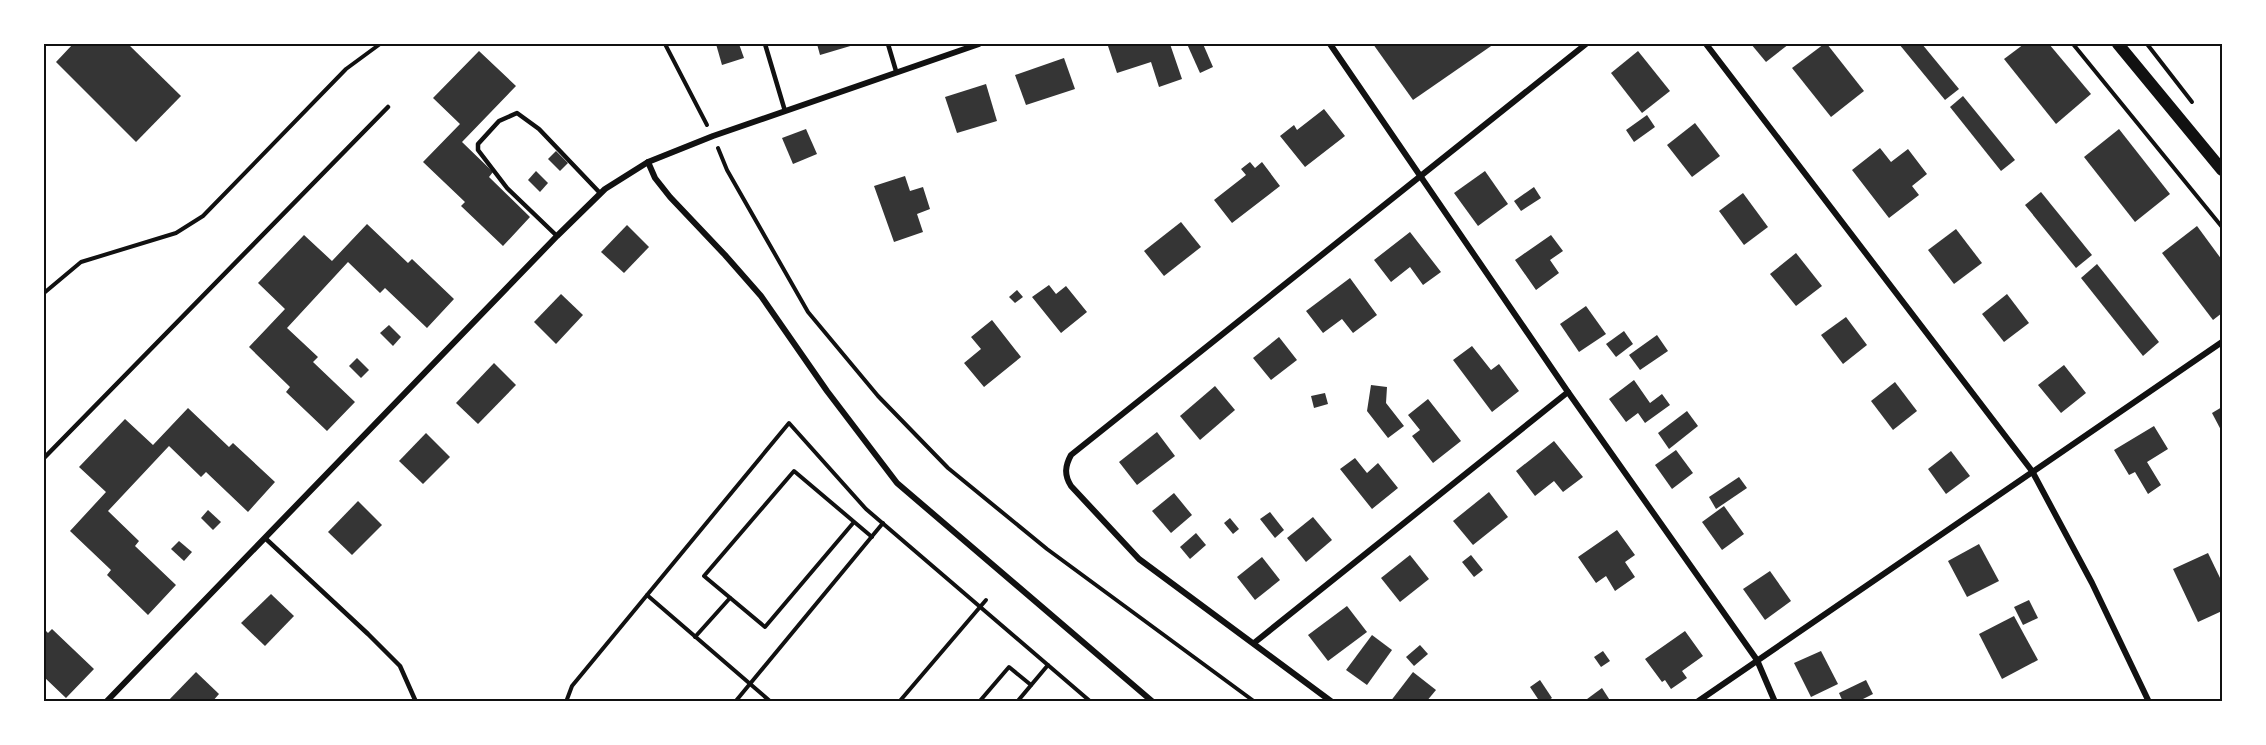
<svg xmlns="http://www.w3.org/2000/svg" width="2266" height="745" font-family="Figtree,sans-serif">
	<style>
		.building { fill: #353535 }
		.lines { fill: none; stroke-linecap: round; stroke-linejoin: round }
		.path { stroke: #111; stroke-width: 4 }
		.service { stroke: #111; stroke-width: 4.5 }
		.minor { stroke: #111; stroke-width: 6 }
		.secondary { stroke: #111; stroke-width: 12 }
		.neatline { fill: none; stroke: #111; stroke-width: 2 }
	</style>
	<rect width="100%" height="100%" fill="#fff"/>
	<g class="building">
		<polygon points="73,44 128,44 181,96 136,142 56,62"/>
		<polygon points="716,44 739,44 744,58 722,65"/>
		<polygon points="817,44 857,44 820,55"/>
		<polygon points="1116,44 1170,44 1182,79 1159,87 1151,62 1117,73 1108,46"/>
		<polygon points="1187,44 1203,44 1213,67 1200,73"/>
		<polygon points="1373,44 1494,44 1413,100"/>
		<polygon points="1751,44 1789,44 1766,62"/>
		<polygon points="1824,44 1827,44 1864,91 1831,117 1792,68"/>
		<polygon points="1899,44 1922,44 1959,89 1945,100"/>
		<polygon points="2024,44 2049,44 2091,94 2056,124 2004,59"/>
		<polygon points="479,51 516,86 462,142 493,172 489,177 530,217 503,246 461,206 465,202 423,162 460,124 433,98"/>
		<polygon points="1638,51 1670,91 1642,113 1611,73"/>
		<polygon points="1064,58 1075,89 1026,105 1015,75"/>
		<polygon points="986,84 997,121 957,133 945,97"/>
		<polygon points="1963,96 2015,160 2001,171 1950,107"/>
		<polygon points="1324,109 1345,136 1305,167 1280,136 1294,125 1297,130"/>
		<polygon points="1647,115 1655,127 1634,142 1626,130"/>
		<polygon points="1695,123 1720,156 1692,177 1667,145"/>
		<polygon points="806,129 817,154 793,164 782,138"/>
		<polygon points="2119,129 2170,194 2135,222 2084,157"/>
		<polygon points="1880,148 1891,162 1908,149 1927,174 1912,186 1919,195 1889,218 1852,170"/>
		<polygon points="556,151 568,163 560,171 548,159"/>
		<polygon points="1250,162 1255,168 1262,162 1280,186 1232,223 1214,200 1246,175 1241,169"/>
		<polygon points="536,171 548,183 540,192 528,180"/>
		<polygon points="1485,171 1508,204 1478,226 1454,193"/>
		<polygon points="905,176 910,191 923,187 930,209 917,214 923,232 894,242 874,186"/>
		<polygon points="1534,187 1541,198 1521,211 1514,201"/>
		<polygon points="2041,192 2092,255 2076,268 2025,205"/>
		<polygon points="1743,193 1768,227 1744,245 1719,211"/>
		<polygon points="1181,222 1201,247 1164,276 1144,251"/>
		<polygon points="367,224 408,263 412,259 454,299 427,328 385,288 380,293 348,262 287,328 318,357 313,362 355,402 327,431 286,392 290,387 249,347 285,309 258,283 304,235 332,261"/>
		<polygon points="627,225 649,247 624,273 601,252"/>
		<polygon points="2197,226 2222,260 2222,313 2213,320 2162,253"/>
		<polygon points="1956,229 1982,263 1954,284 1928,250"/>
		<polygon points="1410,232 1441,272 1423,285 1410,267 1391,282 1374,260"/>
		<polygon points="1551,235 1563,251 1550,260 1559,273 1536,290 1515,260"/>
		<polygon points="1796,253 1822,286 1796,306 1770,274"/>
		<polygon points="2097,264 2159,342 2143,356 2081,278"/>
		<polygon points="1350,278 1377,315 1353,333 1342,319 1323,333 1306,311"/>
		<polygon points="1049,285 1056,294 1066,286 1087,312 1061,333 1032,297"/>
		<polygon points="1017,290 1023,297 1015,303 1009,297"/>
		<polygon points="561,294 583,315 556,344 534,322"/>
		<polygon points="2007,294 2029,323 2004,342 1982,314"/>
		<polygon points="1586,306 1606,334 1579,352 1560,324"/>
		<polygon points="1846,317 1867,345 1843,364 1821,335"/>
		<polygon points="992,320 1021,357 984,387 964,363 981,349 971,337"/>
		<polygon points="389,325 401,337 393,346 380,333"/>
		<polygon points="1624,331 1633,344 1616,357 1606,344"/>
		<polygon points="1657,335 1668,351 1640,370 1629,355"/>
		<polygon points="1279,337 1297,360 1271,380 1253,358"/>
		<polygon points="1472,346 1491,370 1499,364 1519,391 1492,412 1453,360"/>
		<polygon points="357,358 369,370 361,378 349,366"/>
		<polygon points="494,363 516,385 478,424 456,403"/>
		<polygon points="2064,365 2086,393 2061,413 2038,385"/>
		<polygon points="1634,380 1650,403 1662,394 1670,405 1645,423 1638,413 1626,422 1609,399"/>
		<polygon points="1895,382 1917,411 1893,430 1871,401"/>
		<polygon points="1371,385 1387,387 1386,403 1404,426 1388,438 1367,411"/>
		<polygon points="1215,386 1235,410 1200,440 1180,416"/>
		<polygon points="1325,393 1328,404 1314,408 1311,396"/>
		<polygon points="1428,399 1461,441 1433,463 1412,436 1420,430 1408,415"/>
		<polygon points="2222,407 2222,432 2212,413"/>
		<polygon points="188,408 229,447 233,443 275,482 248,512 206,472 201,477 169,446 108,511 139,541 135,546 176,585 148,615 107,575 111,570 70,531 106,492 79,467 125,419 153,445"/>
		<polygon points="1687,411 1698,426 1669,449 1658,433"/>
		<polygon points="2154,426 2168,449 2147,462 2161,485 2148,494 2135,472 2129,475 2114,450"/>
		<polygon points="1157,432 1175,456 1137,485 1119,462"/>
		<polygon points="426,433 450,457 423,484 399,461"/>
		<polygon points="1554,441 1583,477 1563,492 1554,481 1535,496 1516,471"/>
		<polygon points="1676,450 1693,473 1672,489 1655,465"/>
		<polygon points="1951,451 1970,476 1946,494 1928,469"/>
		<polygon points="1355,458 1367,473 1378,463 1398,488 1372,509 1340,469"/>
		<polygon points="1739,477 1747,488 1716,509 1709,497"/>
		<polygon points="1489,492 1508,517 1473,545 1453,521"/>
		<polygon points="1174,493 1192,515 1171,533 1152,511"/>
		<polygon points="358,501 382,525 352,555 328,532"/>
		<polygon points="1724,506 1744,534 1722,550 1702,522"/>
		<polygon points="208,510 221,522 213,530 201,518"/>
		<polygon points="1270,512 1284,530 1275,538 1260,519"/>
		<polygon points="1313,517 1332,540 1306,562 1287,538"/>
		<polygon points="1230,518 1239,529 1233,534 1224,523"/>
		<polygon points="1617,530 1635,555 1625,562 1635,577 1615,591 1606,576 1596,583 1578,557"/>
		<polygon points="1196,533 1206,545 1190,559 1180,547"/>
		<polygon points="179,541 192,552 184,561 171,549"/>
		<polygon points="1979,544 1999,581 1967,597 1948,561"/>
		<polygon points="2208,553 2222,582 2222,611 2198,622 2173,569"/>
		<polygon points="1410,555 1429,579 1400,602 1381,578"/>
		<polygon points="1471,555 1483,570 1474,577 1462,562"/>
		<polygon points="1262,557 1280,580 1255,600 1237,577"/>
		<polygon points="1770,571 1791,601 1765,620 1743,589"/>
		<polygon points="271,594 294,616 265,646 241,623"/>
		<polygon points="2029,600 2038,618 2023,625 2014,607"/>
		<polygon points="1347,606 1367,632 1328,661 1308,635"/>
		<polygon points="2014,616 2038,660 2002,679 1979,634"/>
		<polygon points="44,629 48,633 52,629 94,669 66,698 44,677"/>
		<polygon points="1685,631 1703,656 1682,671 1687,678 1671,689 1665,680 1662,682 1645,659"/>
		<polygon points="1372,635 1392,650 1367,685 1346,670"/>
		<polygon points="1420,645 1428,654 1414,666 1406,657"/>
		<polygon points="1603,651 1610,661 1601,667 1594,657"/>
		<polygon points="1821,651 1838,684 1811,697 1794,663"/>
		<polygon points="196,672 219,694 212,702 167,702"/>
		<polygon points="1413,672 1436,690 1426,702 1390,702"/>
		<polygon points="1540,680 1552,698 1546,702 1540,702 1530,687"/>
		<polygon points="1866,680 1873,694 1857,702 1843,702 1839,693"/>
		<polygon points="1602,688 1611,702 1583,702"/>
	</g>
	<g class="lines">
		<g class="path">
			<polyline points="665,44 707,125"/>
			<polyline points="2073,44 2222,227"/>
			<polyline points="2147,44 2192,102"/>
			<polyline points="718,148 727,170 808,312 878,396 948,468 1047,549 1255,702"/>
			<polyline points="44,293 81,262 176,233 203,216 346,69 380,44"/>
			<polyline points="854,522 765,627 704,576 794,471 872,537"/>
			<polyline points="647,595 771,702"/>
			<polyline points="695,637 730,598"/>
			<polyline points="566,702 572,686 789,423 866,509 1091,702"/>
			<polyline points="735,702 883,523"/>
			<polyline points="899,702 986,600"/>
			<polyline points="979,702 1009,667 1031,685"/>
			<polyline points="1017,702 1048,665"/>
		</g>
		<g class="service">
			<polyline points="765,44 785,111"/>
			<polyline points="888,44 896,71"/>
			<polyline points="557,236 507,188 478,150 478,144 499,121 517,113 539,129 600,193"/>
			<polyline points="44,458 388,107"/>
			<polyline points="265,538 368,634 400,666 416,702"/>
		</g>
		<g class="minor">
			<polyline points="1330,44 1568,392 1757,660 1775,702"/>
			<polyline points="1706,44 2032,471 2092,583 2149,702"/>
			<polyline points="648,162 655,178 670,197 725,255 761,296 827,391 897,483 1153,702"/>
			<polyline points="1254,643 1568,392"/>
			<polyline points="106,702 557,236 605,189 648,162 713,136 979,44"/>
			<path d="M1332,702L1139,559L1071,486C1064,475 1065,466 1071,455L1586,44"/>
			<polyline points="1697,702 2222,342"/>
		</g>
		<polyline class="secondary" points="2118,44 2222,170"/>
	</g>
	<rect width="2266" height="745" fill="none" stroke="#ffffff" stroke-width="90"/>
	<rect x="45" y="45" width="2176" height="655" class="neatline"/>
</svg>
